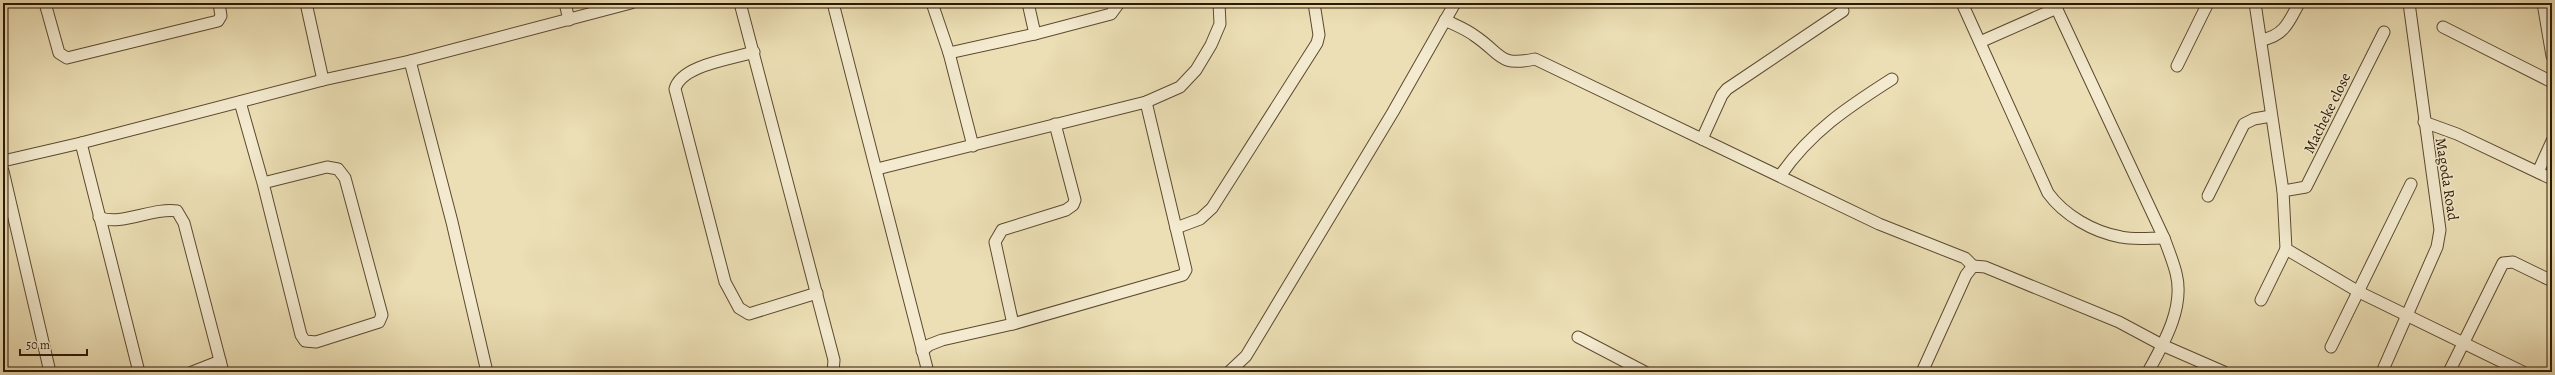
<svg xmlns="http://www.w3.org/2000/svg" width="2555" height="375" font-family="Alegreya,serif">
	<style>
		.lines { fill: none; stroke-linecap: round; stroke-linejoin: round }
		.minor-casing { stroke: #5c4a2f; stroke-width: 13 }
		.minor { stroke: #f3eacf; stroke-width: 11 }
		.labels { text-anchor: middle; dominant-baseline: central; stroke-width: 3; stroke-linejoin: round; paint-order: stroke }
		.street-label { font-size: 15px; fill: #2c1802; stroke: #f3eacf }
	</style>
	<rect width="100%" height="100%" fill="#ecdfb5"/>
	<filter id="stains"><feTurbulence type="fractalNoise" baseFrequency=".005" numOctaves="4"/><feColorMatrix values="0 0 0 0 .2 0 0 0 0 .09 0 0 0 0 .02 0 0 0 .5 -.17"/></filter>
	<radialGradient id="worn" r=".72"><stop offset=".6" stop-color="#630" stop-opacity="0"/><stop offset="1" stop-color="#630" stop-opacity=".3"/></radialGradient>
	<g class="lines">
		<g class="minor-casing">
			<g id="minor">
				<polyline points="45,3 59,53 67,58 218,21 221,16 219,3"/>
				<polyline points="306,3 323,80"/>
				<polyline points="565,3 569,20"/>
				<polyline points="740,3 834,360 833,372"/>
				<polyline points="833,3 928,372"/>
				<polyline points="932,3 949,53 973,146"/>
				<polyline points="1028,3 1035,34 1111,14 1119,3"/>
				<path d="M1962,3L2048,193C2064,215 2093,232 2121,237C2134,240 2150,238 2164,238"/>
				<path d="M2054,3L2164,238C2168,249 2173,261 2176,273C2185,307 2164,343 2148,372"/>
				<polyline points="2255,3 2283,191 2286,249 2359,292 2523,372"/>
				<polyline points="2543,3 2552,56"/>
				<path d="M1445,20C1455,25 1466,29 1475,36C1502,54 1498,67 1535,59L1879,224L1965,258L1973,266"/>
				<polyline points="2443,27 2552,82"/>
				<path d="M2261,40C2284,36 2289,22 2299,3"/>
				<polyline points="1980,42 2057,8"/>
				<path d="M754,52C732,59 681,65 675,89L725,282L739,308L749,314L817,293"/>
				<polyline points="949,53 1035,34"/>
				<polyline points="410,61 452,222 487,372"/>
				<polyline points="2177,66 2208,3"/>
				<polyline points="240,102 263,183 301,335 305,341 316,342 379,322 382,315 345,178 338,169 327,167 263,183"/>
				<polyline points="2424,122 2457,134 2552,179"/>
				<polyline points="1702,139 1722,95 1727,89 1843,11"/>
				<polyline points="81,143 139,372"/>
				<polyline points="3,161 81,143 323,80 410,61 631,3"/>
				<polyline points="877,169 1146,102 1180,87 1196,70 1211,45 1220,24 1219,3"/>
				<polyline points="3,171 50,372"/>
				<polyline points="2538,172 2552,141"/>
				<path d="M1780,176C1810,132 1848,107 1892,79"/>
				<polyline points="2283,191 2306,187 2384,32"/>
				<polyline points="2208,196 2244,124 2254,119 2271,116"/>
				<path d="M99,217C120,227 153,207 177,211L184,223L223,372"/>
				<polyline points="1176,228 1200,219 1212,208 1317,43 1319,35 1314,3"/>
				<polyline points="2261,300 2286,249"/>
				<polyline points="1013,324 995,242 1002,230 1066,210 1073,205 1075,200 1055,124"/>
				<polyline points="1578,337 1645,372"/>
				<polyline points="2331,347 2411,184"/>
				<polyline points="922,351 929,345 942,340 1013,324 1183,275 1186,270 1146,102"/>
				<polyline points="192,372 220,361"/>
				<polyline points="1229,372 1246,356 1393,112 1455,3"/>
				<polyline points="1922,372 1966,275 1973,266 1985,267 2119,322 2162,345 2224,372"/>
				<polyline points="2382,372 2437,247 2440,230 2409,3"/>
				<polyline points="2449,372 2503,263 2513,262 2552,281"/>
			</g>
		</g>
		<use href="#minor" class="minor"/>
	</g>
	<g class="labels">
		<g class="street-label">
			<text transform="translate(2327 113) rotate(-64)">Macheke close</text>
			<text transform="translate(2447 179) rotate(81)">Magoda Road</text>
		</g>
	</g>
	<rect width="2555" height="375" fill="none" stroke="#ecdfb5" stroke-width="16"/>
	<rect x="4" y="4" width="2547" height="367" fill="none" stroke="#2c1802" stroke-width="2"/>
	<rect x="8" y="8" width="2539" height="359" fill="none" stroke="#2c1802"/>
	<path d="M20 349v6h67v-6" fill="none" stroke="#2c1802" stroke-width="2"/>
	<text x="26" y="349" font-size="12" fill="#2c1802" stroke="#f3eacf" stroke-width="3" paint-order="stroke">50 m</text>
	<rect width="100%" height="100%" filter="url(#stains)"/>
	<rect width="100%" height="100%" fill="url(#worn)"/>
</svg>
